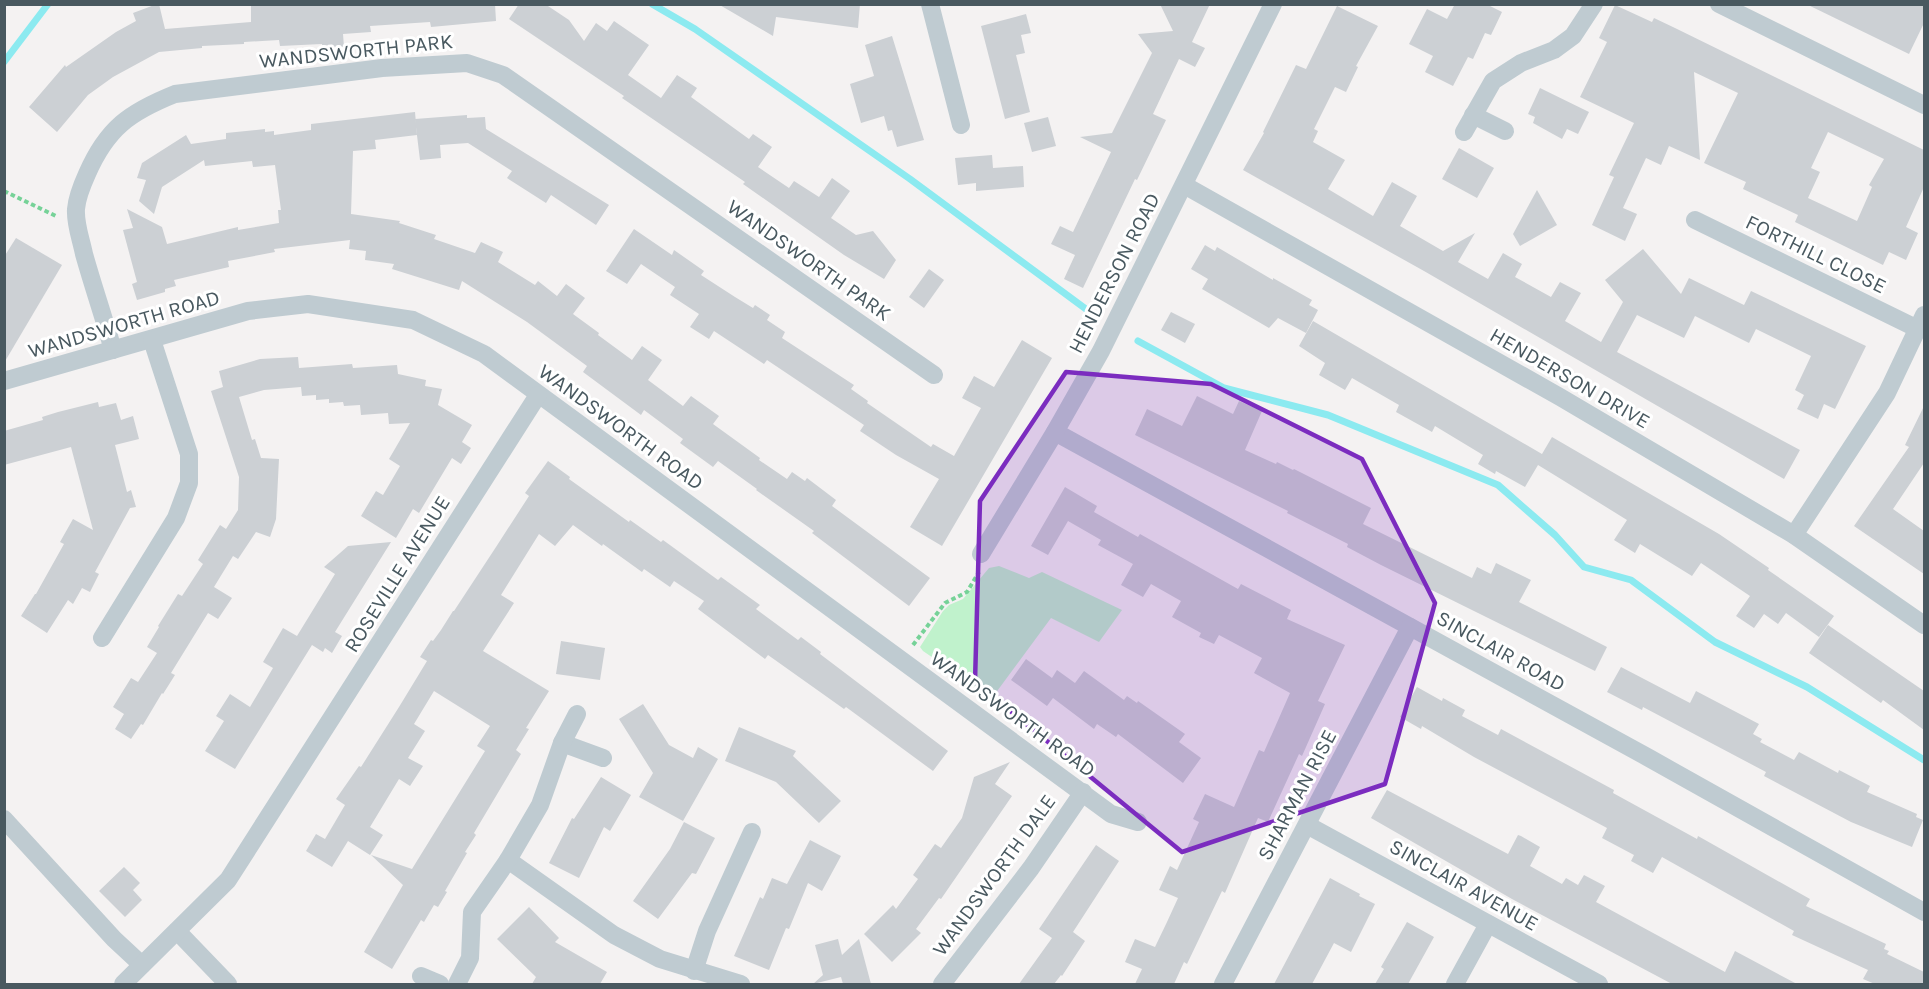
<svg xmlns="http://www.w3.org/2000/svg" width="1929" height="989" font-family="Karla,sans-serif">
	<style>
		.green { fill: #c0f2cc }
		.lines { fill: none; stroke-linecap: round; stroke-linejoin: round }
		.stream { stroke: #8ceaf0; stroke-width: 7 }
		.building { fill: #ccd0d4; fill-rule: evenodd }
		.path { stroke: #76d298; stroke-width: 4; stroke-dasharray: 4.5 3; stroke-linecap: butt }
		.street { stroke: #bfcbd1; stroke-width: 18 }
		.marked { fill: #7b2cbf; fill-opacity: 0.2; stroke: #7b2cbf; stroke-width: 4.5; stroke-linejoin: round }
		.labels { text-anchor: middle; dominant-baseline: central; stroke-width: 6; stroke-linejoin: round; paint-order: stroke }
		.street-label { font-size: 21px; fill: #495960; stroke: #fff }
	</style>
	<rect width="100%" height="100%" fill="#f4f2f2"/>
	<polygon class="green" points="999,566 1029,578 1042,572 1122,610 1099,642 1051,618 992,698 923,651 920,647 943,611 949,605 963,599 989,568"/>
	<g class="lines">
		<g class="stream">
			<polyline points="652,4 695,29 910,179 1094,315"/>
			<polyline points="4,62 48,4"/>
			<polyline points="1138,341 1224,388 1328,415 1498,485 1555,535 1584,567 1631,580 1715,642 1807,687 1924,760"/>
		</g>
	</g>
	<g class="building">
		<polygon points="157,4 159,4 165,29 251,22 251,4 495,4 496,21 431,27 430,22 370,26 371,32 343,34 344,47 322,48 322,44 280,46 279,40 244,42 244,44 202,46 202,48 159,52 113,77 88,95 57,132 29,107 65,65 66,67 116,32 136,21 133,13"/>
		<polygon points="519,4 545,4 569,20 584,41 596,23 607,31 614,21 649,45 628,75 661,98 677,75 697,88 691,97 749,139 753,134 772,147 758,167 789,188 794,181 819,197 832,178 850,191 831,218 856,235 873,231 896,260 884,279 844,255 743,184 745,182 622,98 624,96 509,19"/>
		<polygon points="718,4 860,4 858,28 776,17 773,36"/>
		<polygon points="1160,4 1210,4 1192,42 1205,48 1195,67 1179,59 1153,114 1166,120 1137,180 1135,179 1083,288 1064,279 1075,255 1051,244 1060,226 1073,232 1111,152 1080,137 1112,133 1152,53 1138,34 1173,31"/>
		<polygon points="1455,4 1486,4 1502,12 1491,35 1485,33 1473,59 1468,57 1453,86 1425,72 1433,56 1409,44 1427,9 1447,19"/>
		<polygon points="1806,4 1924,4 1924,23 1909,54"/>
		<path d="M1615,5L1652,22L1654,18L1675,28L1924,150V187L1906,227L1918,233L1906,260L1889,252L1883,265L1795,222L1798,215L1743,189L1746,182L1704,163L1738,93L1694,72L1700,160L1669,146L1661,165L1646,158L1623,208L1637,214L1625,241L1592,225L1614,177L1609,175L1634,123L1580,97L1607,42L1599,38ZM1828,132L1884,159L1869,185L1872,187L1857,221L1808,198L1820,172L1811,168Z"/>
		<polygon points="1337,6 1378,26 1356,66 1358,67 1346,92 1335,87 1314,129 1318,131 1313,142 1345,160 1328,189 1373,216 1392,182 1417,196 1400,226 1443,251 1475,233 1458,262 1488,279 1503,253 1522,264 1515,277 1551,297 1560,282 1581,293 1565,321 1601,342 1623,302 1605,280 1643,249 1681,294 1689,278 1744,305 1751,291 1866,346 1835,409 1824,404 1818,419 1797,409 1804,395 1795,390 1811,356 1756,329 1749,343 1695,316 1684,338 1637,315 1617,352 1800,450 1784,479 1424,271 1243,170 1264,133 1263,132 1296,65 1306,69"/>
		<polygon points="1026,14 1031,33 1021,35 1025,53 1016,55 1030,112 1005,119 981,26"/>
		<polygon points="892,36 924,140 897,147 892,130 888,131 884,116 861,123 850,84 874,76 865,45"/>
		<polygon points="1540,88 1589,112 1578,134 1567,129 1562,139 1533,123 1535,117 1528,114"/>
		<polygon points="415,112 417,135 375,140 376,149 353,151 351,214 400,221 399,223 436,235 434,239 475,253 481,242 503,252 498,262 535,285 538,281 557,296 566,284 585,298 573,314 599,333 598,335 632,360 642,346 662,360 648,380 683,406 691,396 719,416 713,424 760,458 759,460 787,479 792,472 805,481 807,478 836,500 832,506 930,578 909,606 812,533 814,531 756,490 757,489 718,461 713,467 680,443 683,439 644,410 641,415 583,372 587,366 527,322 462,281 459,290 392,269 394,264 365,260 366,251 349,249 350,240 274,249 275,252 228,261 229,267 174,280 176,286 165,289 165,292 137,300 132,284 137,282 123,230 133,228 127,209 162,227 167,244 238,227 238,230 279,223 278,210 281,210 275,165 253,167 252,161 205,166 204,160 162,187 154,214 139,201 146,180 137,178 142,163 186,135 191,144 226,139 226,133 265,129 265,132 274,131 274,135 311,130 311,124"/>
		<polygon points="467,115 467,118 485,117 486,129 609,205 596,225 551,195 546,203 507,178 512,171 468,143 440,145 441,158 420,160 415,119"/>
		<polygon points="1048,117 1056,146 1032,152 1024,123"/>
		<polygon points="1459,148 1494,168 1477,198 1442,179"/>
		<polygon points="992,155 993,168 1023,166 1024,187 976,191 976,183 958,185 955,158"/>
		<polygon points="1537,190 1557,225 1520,246 1513,234"/>
		<polygon points="634,229 672,255 674,250 704,271 701,275 735,297 753,308 755,305 770,315 767,320 785,332 782,338 854,385 851,389 868,401 867,403 931,447 933,444 954,456 981,408 962,398 974,376 994,387 1022,340 1052,358 942,546 910,527 939,479 896,455 860,431 864,425 767,360 764,364 714,331 709,339 690,327 699,314 670,295 675,287 641,264 627,284 606,271"/>
		<polygon points="16,238 62,265 4,363 4,257"/>
		<polygon points="1205,245 1215,251 1217,247 1273,280 1273,278 1312,300 1309,305 1318,310 1306,333 1278,318 1269,328 1202,289 1208,279 1191,269"/>
		<polygon points="929,269 944,280 924,308 909,297"/>
		<polygon points="1171,312 1195,324 1185,343 1161,330"/>
		<polygon points="1313,321 1542,454 1552,437 1719,534 1769,568 1768,570 1834,616 1819,637 1786,613 1778,624 1764,614 1754,628 1736,616 1750,596 1701,563 1692,576 1640,544 1635,553 1614,540 1627,520 1556,476 1538,465 1525,487 1496,471 1495,474 1478,464 1483,455 1435,426 1432,432 1396,412 1399,405 1352,378 1345,390 1319,375 1325,363 1299,346"/>
		<polygon points="298,357 299,368 352,364 353,368 397,365 398,374 426,380 425,386 442,389 438,405 472,425 462,442 471,448 461,464 452,458 419,513 413,509 396,538 361,516 376,491 383,495 400,466 389,459 410,423 389,424 388,413 361,415 360,405 344,406 343,402 329,403 329,399 316,400 316,395 302,396 301,387 264,390 239,397 252,440 255,439 261,458 279,459 276,519 270,537 256,532 238,559 233,556 214,587 232,598 218,619 208,613 171,673 175,675 163,694 162,693 143,725 141,724 131,739 115,729 124,714 113,707 131,678 138,682 157,653 147,647 159,627 158,626 178,594 182,596 203,564 198,560 220,525 226,529 238,510 239,477 211,391 223,387 219,371 260,359"/>
		<polygon points="1197,396 1233,414 1239,401 1262,411 1245,450 1276,464 1277,462 1293,470 1294,469 1371,508 1363,524 1472,578 1477,567 1491,574 1496,563 1531,580 1519,602 1607,647 1595,671 1381,565 1347,547 1348,544 1287,513 1288,511 1135,435 1147,409 1182,426"/>
		<polygon points="98,402 99,407 116,403 121,420 133,416 139,439 115,445 127,492 131,490 136,507 130,508 95,572 99,574 90,592 82,588 73,604 68,600 47,633 21,616 35,594 36,594 64,544 60,542 73,519 93,530 71,447 4,465 4,431 43,420 42,417 58,412"/>
		<polygon points="1924,406 1924,463 1893,509 1924,531 1924,574 1854,526 1909,447 1905,445"/>
		<polygon points="548,461 570,477 569,479 629,522 630,520 661,542 663,540 718,580 721,577 760,605 756,609 798,640 801,637 821,652 820,654 948,751 933,771 846,707 844,709 768,655 765,659 698,609 704,601 674,581 670,587 644,569 642,572 603,544 602,546 573,525 555,546 539,534 501,595 514,603 483,651 549,691 526,728 529,729 516,750 521,754 474,833 476,835 465,852 467,853 445,891 447,892 438,907 434,905 424,922 421,920 392,969 364,952 403,885 371,855 412,869 485,751 477,746 490,726 434,691 414,724 425,731 408,758 423,766 410,786 399,779 370,827 383,835 370,855 348,841 332,867 306,851 316,834 325,839 345,805 336,799 359,766 361,767 399,707 427,661 420,657 431,640 433,641 441,630 453,611 454,611 496,547 529,496 525,493"/>
		<polygon points="1065,487 1097,506 1094,512 1138,537 1140,534 1238,589 1241,584 1291,610 1287,619 1345,645 1318,701 1325,704 1302,756 1299,754 1268,822 1258,818 1225,893 1222,891 1187,964 1184,962 1174,984 1135,984 1142,969 1125,962 1135,939 1155,947 1167,922 1178,898 1159,890 1170,866 1177,870 1199,822 1193,819 1205,794 1234,807 1259,750 1264,752 1290,693 1254,673 1262,658 1219,635 1214,644 1199,637 1201,633 1172,617 1181,601 1151,584 1143,597 1121,585 1133,564 1098,545 1101,540 1068,521 1048,555 1031,546"/>
		<polygon points="391,542 335,632 342,636 332,653 325,648 323,652 312,645 235,769 205,751 224,721 216,716 230,694 250,707 273,668 263,662 283,628 297,636 335,574 324,567 348,546"/>
		<polygon points="1828,625 1924,691 1924,730 1883,700 1881,703 1809,653"/>
		<polygon points="561,641 605,648 600,680 556,674"/>
		<polygon points="1026,659 1052,678 1057,670 1075,683 1084,671 1124,700 1127,696 1137,703 1138,701 1185,734 1179,742 1201,758 1183,783 1118,734 1116,737 1097,724 1094,729 1053,698 1047,706 1011,680"/>
		<polygon points="1621,667 1690,703 1696,691 1759,724 1753,734 1762,739 1760,742 1794,760 1799,752 1838,773 1839,770 1870,786 1867,792 1917,814 1916,817 1923,820 1912,847 1851,822 1764,776 1766,772 1643,707 1642,710 1607,692"/>
		<polygon points="1417,687 1442,701 1443,698 1465,710 1462,716 1498,735 1501,729 1614,790 1613,793 1697,839 1698,836 1810,899 1806,906 1886,944 1884,949 1889,951 1887,954 1924,972 1924,984 1875,984 1863,979 1868,970 1792,935 1794,931 1662,857 1653,873 1631,861 1634,855 1602,838 1607,828 1474,757 1422,726 1421,729 1400,717"/>
		<polygon points="643,704 669,745 693,758 698,747 718,759 683,821 639,797 653,773 619,719"/>
		<polygon points="739,727 796,751 793,756 841,801 819,823 776,782 725,761"/>
		<polygon points="1010,762 995,784 1012,796 941,899 939,898 916,929 921,933 892,962 864,934 893,905 896,909 918,879 913,875 935,844 941,848 962,818 974,777"/>
		<polygon points="601,777 631,795 610,831 604,827 579,878 549,863 572,818 574,819"/>
		<polygon points="1387,790 1508,854 1518,835 1521,836 1540,847 1530,866 1562,884 1566,878 1578,885 1584,875 1605,886 1596,902 1725,972 1735,951 1797,984 1672,984 1512,899 1371,818"/>
		<polygon points="684,822 715,838 696,874 692,873 658,919 633,901 670,849"/>
		<polygon points="810,840 841,856 822,891 808,883 789,929 786,928 769,970 734,956 760,897 763,899 772,878 787,884"/>
		<polygon points="1096,845 1119,861 1073,932 1085,941 1062,976 1061,975 1054,984 1019,984 1052,938 1039,929"/>
		<polygon points="124,867 140,883 133,890 142,900 125,917 99,891"/>
		<polygon points="1330,878 1360,894 1359,896 1375,904 1351,952 1334,943 1312,984 1274,984"/>
		<polygon points="529,907 559,938 555,942 607,972 600,984 532,984 536,977 497,939"/>
		<polygon points="1407,922 1434,937 1408,984 1375,984 1384,969 1381,967"/>
		<polygon points="838,939 842,955 859,939 871,984 843,984 841,977 813,984 823,975 815,945"/>
	</g>
	<g class="lines">
		<g class="path">
			<polyline points="4,191 58,217"/>
			<polyline points="913,645 945,603 967,592 979,572"/>
		</g>
		<g class="street">
			<polyline points="930,4 961,125"/>
			<polyline points="1719,4 1924,105"/>
			<polyline points="1473,115 1505,131"/>
			<polyline points="1464,132 1493,81 1521,63 1554,50 1573,36 1594,4"/>
			<polyline points="1184,185 1560,397 1794,535 1924,625"/>
			<polyline points="1695,220 1918,329"/>
			<path d="M113,350C104,318 93,286 84,254C81,239 75,224 76,209C77,197 82,185 87,174C107,128 130,112 175,94L382,68L467,63L503,75L934,375"/>
			<polyline points="4,381 248,311 308,304 413,320 484,354 1111,814 1138,822"/>
			<polyline points="1055,432 1649,758 1924,912"/>
			<polyline points="1794,535 1887,393 1924,315"/>
			<polyline points="981,554 1055,432 1101,351 1273,4"/>
			<polyline points="102,638 176,518 189,483 189,454 152,340"/>
			<polyline points="562,743 603,758"/>
			<polyline points="4,819 114,939 142,965"/>
			<polyline points="1307,825 1599,984"/>
			<polyline points="508,860 614,935 660,959 741,984"/>
			<polyline points="177,931 228,984"/>
			<polyline points="694,971 707,931 752,832"/>
			<polyline points="421,976 440,984"/>
			<polyline points="123,984 228,880 538,395"/>
			<polyline points="457,984 470,958 472,912 508,860 540,805 562,743 577,714"/>
			<polyline points="942,984 1031,868 1083,792"/>
			<polyline points="1223,984 1410,627"/>
			<polyline points="1455,984 1488,924"/>
		</g>
	</g>
	<path class="marked" d="M1066,372L1211,384L1362,459L1435,603L1385,784L1182,852L975,682L980,501Z"/>
	<g class="labels">
		<g class="street-label">
			<text transform="translate(356 51) rotate(-6)">WANDSWORTH PARK</text>
			<text transform="translate(1816 254) rotate(26)">FORTHILL CLOSE</text>
			<text transform="translate(809 260) rotate(35)">WANDSWORTH PARK</text>
			<text transform="translate(1114 273) rotate(-63)">HENDERSON ROAD</text>
			<text transform="translate(124 324) rotate(-16)">WANDSWORTH ROAD</text>
			<text transform="translate(1570 378) rotate(30)">HENDERSON DRIVE</text>
			<text transform="translate(621 427) rotate(36)">WANDSWORTH ROAD</text>
			<text transform="translate(397 574) rotate(-58)">ROSEVILLE AVENUE</text>
			<text transform="translate(1501 651) rotate(29)">SINCLAIR ROAD</text>
			<text transform="translate(1013 714) rotate(36)">WANDSWORTH ROAD</text>
			<text transform="translate(1297 795) rotate(-62)">SHARMAN RISE</text>
			<text transform="translate(994 875) rotate(-54)">WANDSWORTH DALE</text>
			<text transform="translate(1464 885) rotate(29)">SINCLAIR AVENUE</text>
		</g>
	</g>
	<rect width="1929" height="989" fill="none" stroke="#495960" stroke-width="12"/>
</svg>
